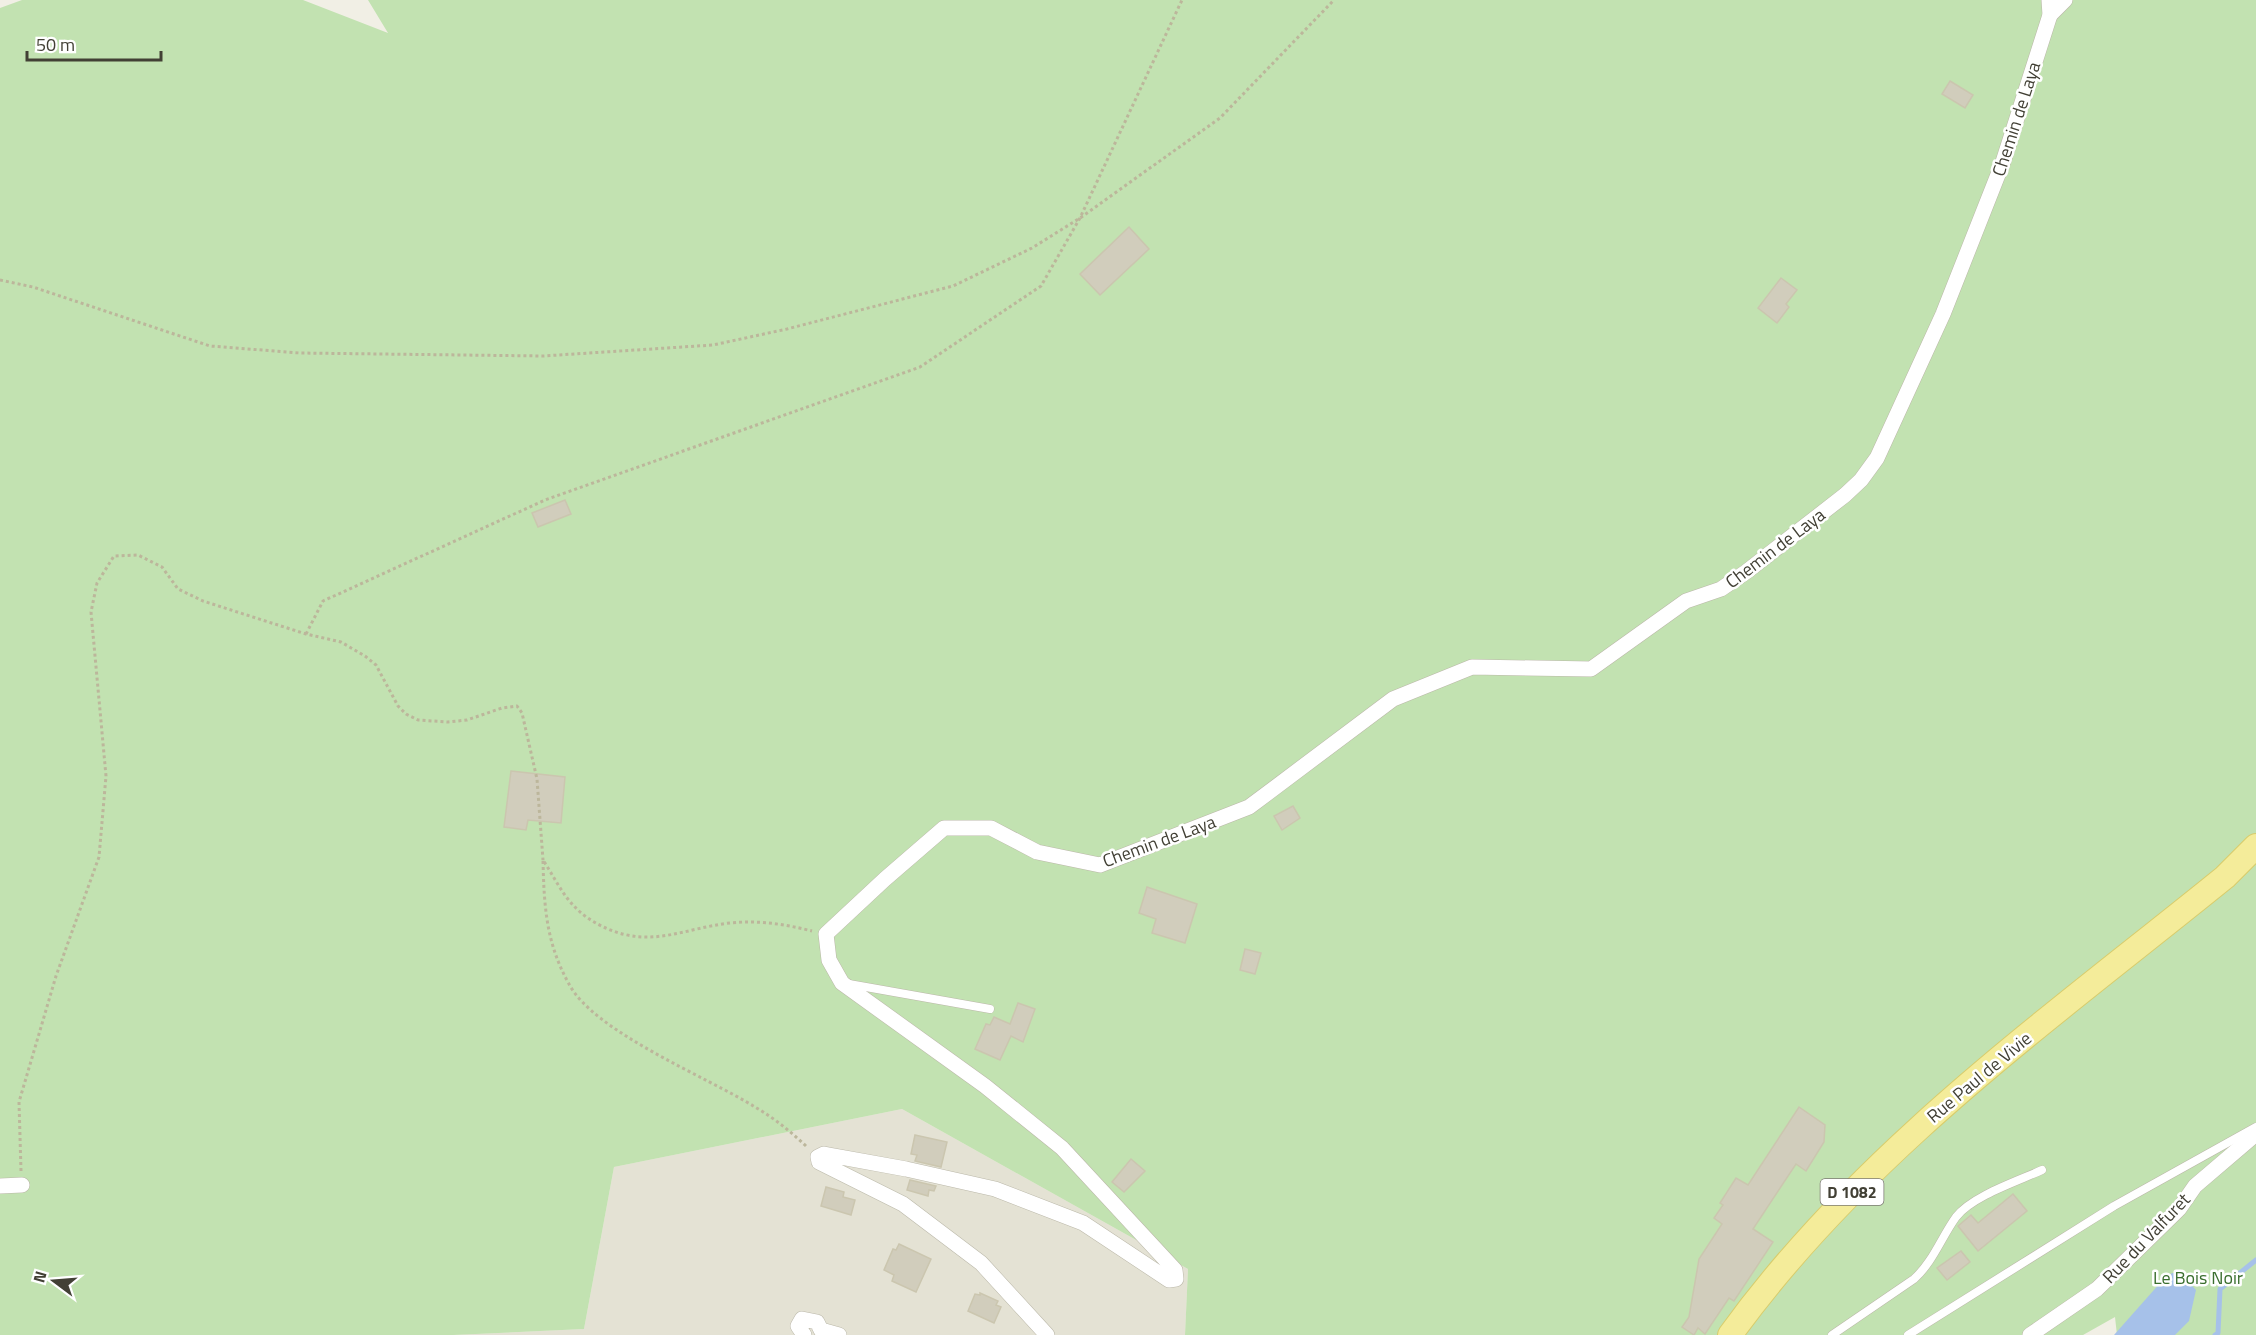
<svg xmlns="http://www.w3.org/2000/svg" width="2256" height="1335" font-family="'Titillium Web',sans-serif">
	<style>
		.residential { fill: #e4e2d4 }
		.green { fill: #c2e2b1 }
		.water { fill: #a6c1e9 }
		.lines { fill: none; stroke-linecap: round; stroke-linejoin: round }
		.stream { stroke: #a6c1e9; stroke-width: 5 }
		.building { fill: #d1cdbc; stroke: #cbc6af; stroke-width: 1.5 }
		.lane-casing { stroke: #bbb8a9; stroke-width: 9 }
		.street-casing { stroke: #bbb8a9; stroke-width: 16 }
		.primary-casing { stroke: #d8cc6c; stroke-width: 26 }
		.path { stroke: #bcb69b; stroke-width: 3; stroke-dasharray: 3 3; stroke-linecap: butt }
		.lane { stroke: #fff; stroke-width: 8 }
		.street { stroke: #fff; stroke-width: 15 }
		.primary { stroke: #f4ec9a; stroke-width: 24 }
		.labels { text-anchor: middle; dominant-baseline: central; stroke-width: 5; stroke-linejoin: round; paint-order: stroke }
		.shield { fill: #fff; stroke: #7b7972; stroke-width: 1.5 }
		.shield-label { font-size: 16px; font-weight: bold; fill: #424035 }
		.street-label { font-size: 18px; fill: #424035; stroke: #fff }
		.park-label { font-size: 18px; fill: #3a6e2e; stroke: #fff }
	</style>
	<rect width="100%" height="100%" fill="#f1efe5"/>
	<polygon class="residential" points="902,1109 1188,1269 1185,1335 453,1335 584,1329 614,1167"/>
	<polygon class="green" points="22,0 303,0 388,33 368,0 2256,0 2256,1335 2117,1335 2115,1317 2083,1335 1185,1335 1188,1269 902,1109 614,1167 584,1329 453,1335 0,1335 0,8"/>
	<polygon class="water" points="2172,1273 2181,1274 2196,1290 2189,1321 2175,1335 2114,1335 2161,1282"/>
	<g class="lines">
		<polyline class="stream" points="2215,1335 2218,1333 2220,1289 2256,1260"/>
	</g>
	<g class="building">
		<polygon points="1950,81 1973,95 1965,108 1942,94"/>
		<polygon points="1129,227 1149,249 1100,295 1080,274"/>
		<polygon points="1781,278 1797,290 1786,304 1789,307 1777,323 1758,308"/>
		<polygon points="565,500 571,514 538,527 532,513"/>
		<polygon points="511,771 565,777 561,823 528,820 526,830 504,827"/>
		<polygon points="1293,806 1300,818 1282,830 1274,816"/>
		<polygon points="1147,887 1197,904 1185,943 1152,933 1156,919 1139,913"/>
		<polygon points="1245,949 1261,953 1255,974 1240,970"/>
		<polygon points="1018,1003 1035,1009 1023,1042 1011,1036 1000,1060 975,1049 986,1024 990,1025 994,1017 1010,1024"/>
		<polygon points="1799,1107 1825,1125 1824,1142 1806,1171 1796,1164 1753,1229 1773,1242 1734,1301 1729,1298 1705,1334 1698,1328 1694,1335 1682,1327 1689,1317 1699,1259 1722,1224 1714,1218 1723,1205 1720,1203 1736,1178 1748,1185"/>
		<polygon points="915,1135 947,1142 941,1167 915,1161 917,1155 911,1154"/>
		<polygon points="1131,1159 1145,1171 1124,1192 1112,1182"/>
		<polygon points="910,1180 936,1186 934,1191 929,1190 928,1196 907,1190"/>
		<polygon points="826,1187 844,1192 843,1197 855,1200 851,1215 821,1206"/>
		<polygon points="2013,1194 2027,1211 1978,1251 1958,1226 1971,1215 1978,1223"/>
		<polygon points="899,1244 931,1259 916,1292 892,1281 894,1275 884,1270 893,1249 896,1250"/>
		<polygon points="1961,1251 1970,1262 1947,1280 1937,1268"/>
		<polygon points="980,1293 998,1301 996,1305 1001,1307 994,1323 968,1311 975,1294 980,1295"/>
	</g>
	<g class="lines">
		<g class="lane-casing">
			<g id="lane">
				<polyline points="849,984 990,1009"/>
				<path d="M1832,1335L1914,1279C1933,1262 1941,1238 1956,1217C1972,1196 2018,1181 2042,1170"/>
				<polyline points="1908,1335 2114,1206 2256,1127"/>
			</g>
		</g>
		<g class="street-casing">
			<g id="street">
				<polyline points="2050,15 2065,0"/>
				<polyline points="0,1186 22,1185"/>
				<polyline points="804,1335 798,1326 802,1319 817,1322 821,1330 839,1335"/>
				<polyline points="1047,1335 981,1263 903,1204 819,1162 818,1157 824,1154 829,1155 906,1169 995,1189 1083,1223 1169,1280 1176,1279 1175,1270 1062,1148 985,1086 842,983 829,960 826,934 885,879 944,828 991,828 1037,852 1100,865 1249,807 1393,699 1472,667 1591,669 1686,601 1721,589 1746,572 1845,495 1861,480 1877,458 1943,314 2003,162 2050,15 2049,0"/>
				<polyline points="2030,1335 2097,1289 2179,1209 2195,1186 2256,1134"/>
			</g>
		</g>
		<g class="primary-casing">
			<path id="primary" d="M1730,1335C1863,1151 2050,1019 2225,877L2256,846"/>
		</g>
		<g class="path">
			<polyline points="0,280 33,287 210,346 300,353 543,356 713,345 787,329 953,286 1032,248 1080,218 1220,118 1334,0"/>
			<polyline points="306,634 323,601 545,500 920,367 1041,286 1080,218 1182,0"/>
			<path d="M806,1146C790,1131 774,1118 755,1107C707,1077 594,1032 569,984C546,943 544,906 543,860C553,875 562,894 574,906C583,916 596,924 608,929C653,948 685,928 730,923C758,920 784,924 812,931"/>
			<polyline points="21,1171 19,1102 56,976 99,857 106,776 91,612 97,583 114,556 138,555 162,567 178,589 203,601 306,634 341,642 365,656 376,665 398,706 406,714 418,720 448,722 467,720 502,708 517,706 522,713 537,779 543,860"/>
		</g>
		<use href="#lane" class="lane"/>
		<use href="#street" class="street"/>
		<use href="#primary" class="primary"/>
	</g>
	<g class="labels">
		<rect class="shield" x="1820.5" y="1179" width="63" height="26" rx="4.5"/>
		<g class="shield-label">
			<text x="1852" y="1192">D 1082</text>
		</g>
		<g class="street-label">
			<text transform="translate(2016 119) rotate(-72)">Chemin de Laya</text>
			<text transform="translate(1775 548) rotate(-37)">Chemin de Laya</text>
			<text transform="translate(1159 841) rotate(-20)">Chemin de Laya</text>
			<text transform="translate(1979 1077) rotate(-40)">Rue Paul de Vivie</text>
			<text transform="translate(2146 1238) rotate(-46)">Rue du Valfuret</text>
		</g>
		<g class="park-label">
			<text x="2198" y="1277">Le Bois Noir</text>
		</g>
	</g>
	<g transform="translate(54 1281) rotate(286)" stroke="#ffffff" stroke-width="4.5" paint-order="stroke">
	<path d="M0-4.5L10 22L0 15L-10 22Z" fill="#424035"/>
	<text y="-9" font-size="16" font-weight="bold" text-anchor="middle" fill="#424035">N</text>
	</g>
	<path d="M27 51v9h134v-9" fill="none" stroke="#424035" stroke-width="3"/>
	<text x="36" y="51" font-size="18" fill="#424035" stroke="#ffffff" stroke-width="4.5" paint-order="stroke">50 m</text>
</svg>
